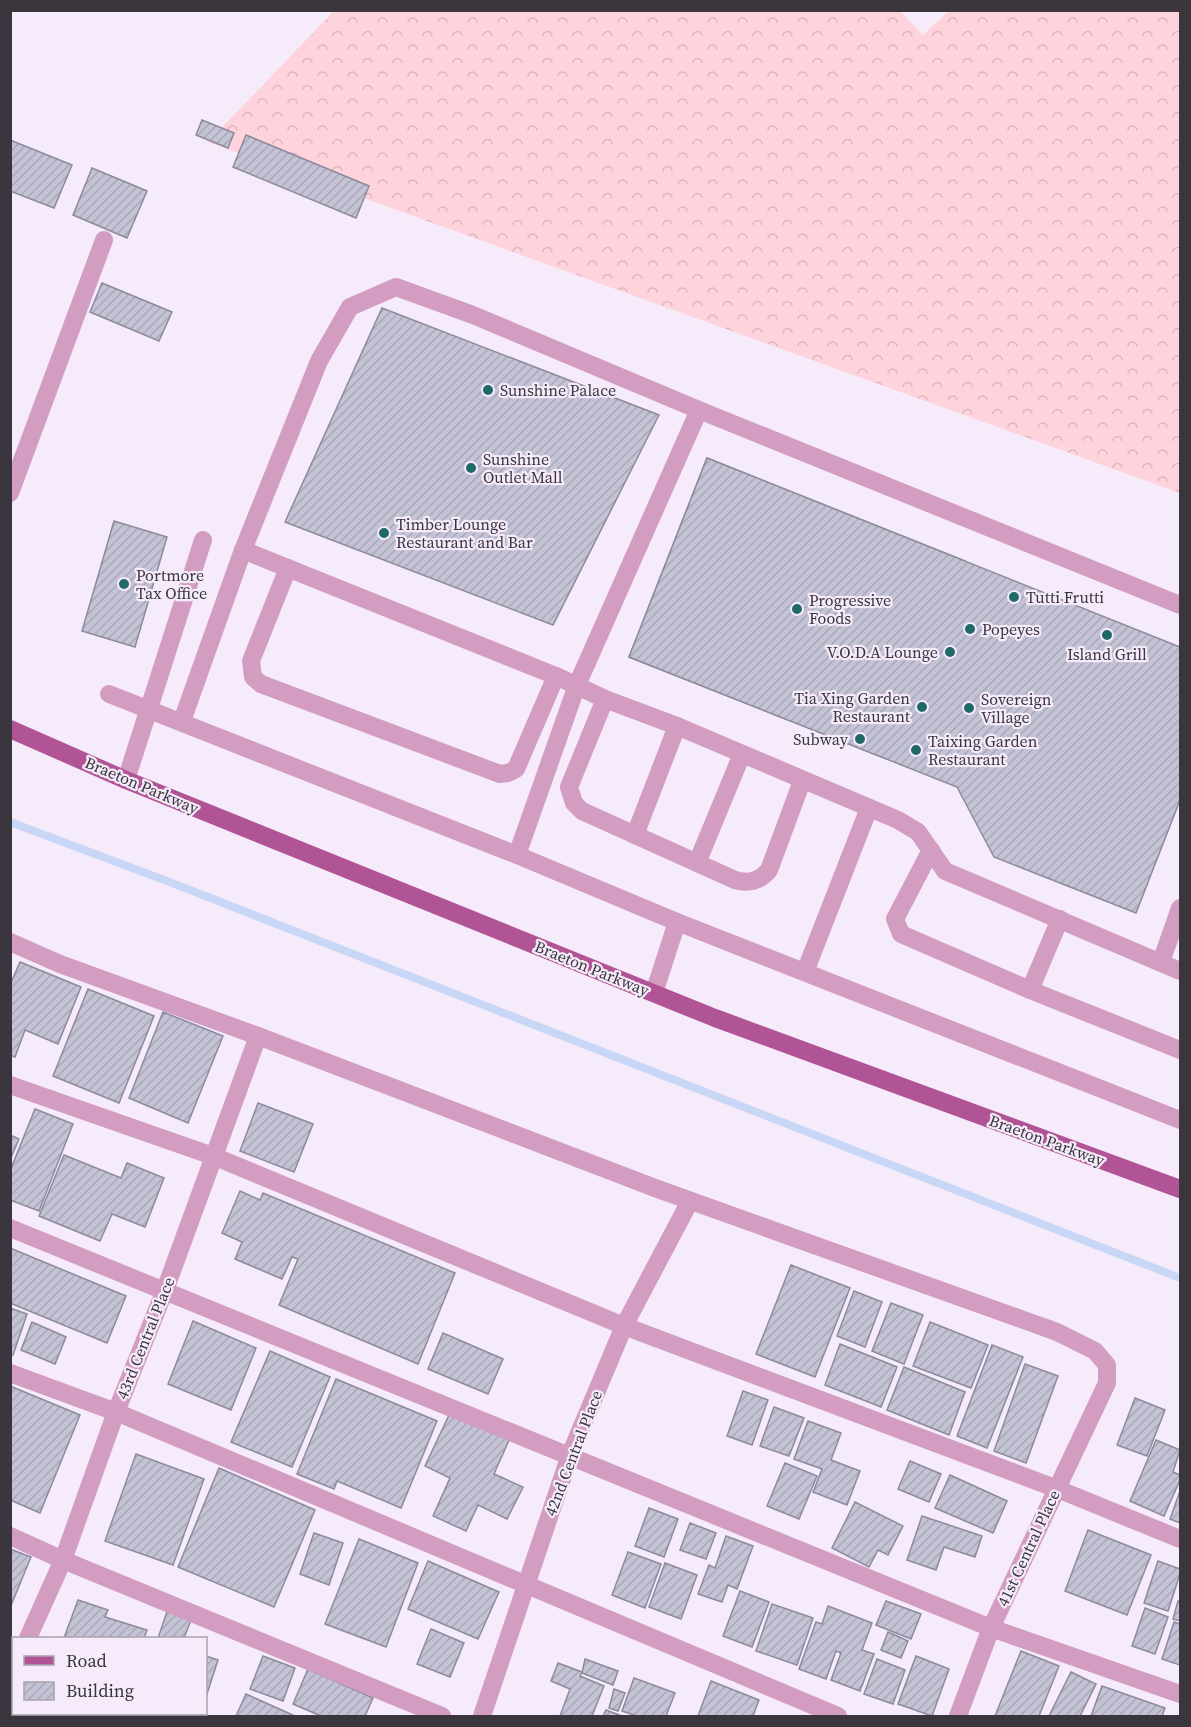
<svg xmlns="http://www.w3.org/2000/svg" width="1191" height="1727" font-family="'Source Serif 4',serif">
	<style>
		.forest { fill: url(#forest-crowns) }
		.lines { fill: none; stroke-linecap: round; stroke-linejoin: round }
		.stream { stroke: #c8d7f5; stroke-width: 8 }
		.building { fill: url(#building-hatch); stroke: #8c8a9c; stroke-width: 1.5 }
		.minor { stroke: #d29dc0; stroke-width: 18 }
		.major { stroke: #b15496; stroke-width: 18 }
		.poi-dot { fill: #1f6a66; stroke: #f6ebfb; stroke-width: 2 }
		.labels { text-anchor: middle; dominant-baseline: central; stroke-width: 4.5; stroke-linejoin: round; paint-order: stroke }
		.poi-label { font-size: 16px; fill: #3b363d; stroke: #f6ebfb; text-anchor: start }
		.street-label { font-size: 16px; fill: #3b363d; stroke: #f6ebfb }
	</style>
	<defs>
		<pattern id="forest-crowns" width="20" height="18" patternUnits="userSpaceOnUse" patternTransform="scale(1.5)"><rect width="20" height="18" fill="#ffd3dc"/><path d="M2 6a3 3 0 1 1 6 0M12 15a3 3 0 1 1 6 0" fill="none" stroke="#dbb6be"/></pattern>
		<pattern id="building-hatch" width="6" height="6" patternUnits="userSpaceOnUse" patternTransform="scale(1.5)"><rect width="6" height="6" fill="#c4c2d5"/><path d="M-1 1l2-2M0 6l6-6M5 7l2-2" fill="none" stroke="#a9a7b8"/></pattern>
	</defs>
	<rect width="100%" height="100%" fill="#f6ebfb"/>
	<polygon class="forest" points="899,10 923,35 949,11 1180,11 1180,493 208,142 334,11"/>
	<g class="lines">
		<polyline class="stream" points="10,822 167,881 1180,1278"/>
	</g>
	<g class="building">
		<polygon points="202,120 234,133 228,148 196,135"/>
		<polygon points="246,135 369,186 356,218 233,167"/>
		<polygon points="10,140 72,165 54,208 10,191"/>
		<polygon points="92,168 147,191 127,238 73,215"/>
		<polygon points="102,283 172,312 159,341 90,312"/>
		<polygon points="382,308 659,415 553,625 285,522"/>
		<polygon points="707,458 965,561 887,759 629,657"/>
		<polygon points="707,458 1180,647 1180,800 1136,913 994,857 957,787 629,657"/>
		<polygon points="114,521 167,537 135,647 82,631"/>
		<polygon points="20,962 81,987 58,1044 25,1030 15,1057 10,1055 10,985"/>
		<polygon points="88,989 154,1016 119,1103 53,1076"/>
		<polygon points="163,1012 223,1036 188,1123 129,1098"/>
		<polygon points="258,1103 313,1124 294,1172 240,1151"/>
		<polygon points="35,1109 73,1124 39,1211 10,1200 10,1171"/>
		<polygon points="10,1135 19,1139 10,1160"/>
		<polygon points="64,1155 121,1178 127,1163 164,1178 145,1227 112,1214 100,1241 39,1216"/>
		<polygon points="240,1191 260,1200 263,1193 455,1273 418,1364 279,1305 298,1259 292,1257 282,1279 235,1259 242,1242 222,1233"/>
		<polygon points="10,1248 126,1296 107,1343 10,1303"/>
		<polygon points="791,1265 850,1288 815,1377 756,1354"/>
		<polygon points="854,1291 882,1302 865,1347 837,1336"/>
		<polygon points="891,1303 923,1315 904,1364 872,1351"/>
		<polygon points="10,1308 27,1314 13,1355 10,1354"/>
		<polygon points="193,1321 256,1348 231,1410 168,1384"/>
		<polygon points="32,1322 66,1337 55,1364 21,1350"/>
		<polygon points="930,1322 988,1345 971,1388 913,1366"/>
		<polygon points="443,1333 503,1359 488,1394 428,1369"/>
		<polygon points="840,1344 897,1367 881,1407 825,1385"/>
		<polygon points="992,1345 1023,1357 987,1448 957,1436"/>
		<polygon points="270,1351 330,1377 292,1467 231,1442"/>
		<polygon points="1025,1364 1058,1376 1026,1463 994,1451"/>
		<polygon points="904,1367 965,1392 949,1435 887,1410"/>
		<polygon points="336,1379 437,1421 401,1508 337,1481 334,1489 297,1474"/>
		<polygon points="10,1386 80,1415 40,1513 10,1500"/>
		<polygon points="743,1391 768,1400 752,1445 727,1436"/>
		<polygon points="1135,1398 1165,1410 1147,1456 1117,1445"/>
		<polygon points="774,1407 804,1418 789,1456 760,1446"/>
		<polygon points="450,1413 510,1438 494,1474 523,1487 507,1519 478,1505 466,1531 433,1516 450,1478 425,1466"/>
		<polygon points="808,1421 841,1433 831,1460 860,1471 847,1505 813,1492 822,1469 794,1459"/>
		<polygon points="1156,1440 1180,1450 1173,1472 1180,1475 1180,1480 1164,1516 1130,1501"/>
		<polygon points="136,1454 204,1479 173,1565 105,1541"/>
		<polygon points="910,1461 941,1474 929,1502 898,1489"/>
		<polygon points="785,1463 817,1476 799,1519 767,1506"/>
		<polygon points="219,1468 315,1510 274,1607 178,1567"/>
		<polygon points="950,1475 1007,1501 993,1533 935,1508"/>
		<polygon points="1180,1491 1180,1523 1170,1519"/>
		<polygon points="855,1502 903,1526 888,1555 878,1550 869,1567 832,1548"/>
		<polygon points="649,1508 678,1519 664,1557 635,1546"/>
		<polygon points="922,1516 982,1536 975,1557 944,1547 936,1570 907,1560"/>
		<polygon points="690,1523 716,1533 706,1559 680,1550"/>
		<polygon points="1088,1530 1151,1555 1127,1615 1065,1591"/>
		<polygon points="314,1533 343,1543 329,1585 300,1574"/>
		<polygon points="726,1536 753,1546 737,1589 728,1585 722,1602 698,1594 709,1565 715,1568"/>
		<polygon points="359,1539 418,1563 386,1647 325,1624"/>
		<polygon points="10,1549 31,1557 10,1608"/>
		<polygon points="628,1552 661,1564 645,1608 612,1595"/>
		<polygon points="428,1561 499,1592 478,1639 408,1609"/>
		<polygon points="1158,1561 1180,1569 1180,1574 1168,1611 1144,1603"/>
		<polygon points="665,1563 697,1575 681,1619 649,1607"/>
		<polygon points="740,1591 769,1602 752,1647 723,1636"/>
		<polygon points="78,1600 108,1610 105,1617 147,1630 144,1638 64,1638"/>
		<polygon points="886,1601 921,1614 911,1639 876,1625"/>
		<polygon points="1178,1601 1180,1602 1180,1621 1173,1619"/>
		<polygon points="772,1604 813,1618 797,1665 756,1651"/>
		<polygon points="169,1606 193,1615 184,1638 158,1638"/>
		<polygon points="828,1606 872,1623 862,1650 874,1654 860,1691 831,1680 841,1653 836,1651 826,1679 799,1669 816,1622 822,1624"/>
		<polygon points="1145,1608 1168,1617 1155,1654 1132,1646"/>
		<polygon points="1174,1622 1180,1624 1180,1665 1162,1659"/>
		<polygon points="431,1629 464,1643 450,1677 417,1664"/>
		<polygon points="888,1632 908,1641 901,1658 881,1650"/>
		<polygon points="1021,1651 1059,1666 1039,1716 995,1716"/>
		<polygon points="206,1656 218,1660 206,1697"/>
		<polygon points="263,1656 295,1668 283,1701 250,1689"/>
		<polygon points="916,1656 949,1669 932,1716 898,1704"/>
		<polygon points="585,1659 618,1671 613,1685 582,1673"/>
		<polygon points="877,1659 905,1670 893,1704 864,1694"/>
		<polygon points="558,1663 582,1672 580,1676 604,1686 592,1716 560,1716 570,1689 551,1681"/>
		<polygon points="308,1669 373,1698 365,1716 321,1716 293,1704"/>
		<polygon points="1071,1672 1096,1684 1080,1716 1049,1716"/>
		<polygon points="634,1678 675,1693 666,1716 637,1716 622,1711"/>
		<polygon points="711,1681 759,1700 753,1716 698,1716"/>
		<polygon points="1102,1686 1165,1708 1162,1716 1091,1716"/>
		<polygon points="614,1689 625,1693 618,1711 609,1708"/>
		<polygon points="246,1694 295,1716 236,1716"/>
		<polygon points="606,1710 622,1716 603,1716"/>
		<polygon points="176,1714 200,1714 199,1716 185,1716"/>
	</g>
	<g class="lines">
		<g class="minor">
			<polyline points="10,493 104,240"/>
			<polyline points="243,550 556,676 605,699 677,726 898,820 918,832 945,871 1180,971"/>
			<polyline points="288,568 251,661 253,677 261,684 500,774 508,773 516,769 556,676"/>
			<polyline points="109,694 517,855 677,922"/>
			<path d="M605,699L569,787L574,803L582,811L735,880C749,884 760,881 769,870L802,781"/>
			<polyline points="182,721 243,550 319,361 350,307 396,287 473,315 699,410"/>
			<polyline points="126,780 203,540"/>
			<polyline points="635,835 677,726"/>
			<polyline points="931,850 895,919 901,934 1030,990 1180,1050"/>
			<polyline points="517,855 577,685 699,410 1180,605"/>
			<polyline points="697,863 742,754"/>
			<polyline points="10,942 60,964 258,1036 655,1188 1057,1332 1095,1351 1107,1365 1107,1383 991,1628 958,1716"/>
			<polyline points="1161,962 1180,908"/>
			<polyline points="805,972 869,808"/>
			<polyline points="1030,990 1060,919"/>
			<polyline points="654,993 677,922 1180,1120"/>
			<polyline points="10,1085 213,1156 624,1326 1055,1488 1180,1539"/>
			<polyline points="10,1228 991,1628 1180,1694"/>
			<polyline points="10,1373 116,1412 838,1716"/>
			<polyline points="10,1536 63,1560 442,1716"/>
			<polyline points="28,1638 63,1560 116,1412 165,1290 258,1036"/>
			<polyline points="10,1678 14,1671"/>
			<polyline points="482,1716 570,1455 624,1326 690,1201"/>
		</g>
		<polyline class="major" points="10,729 126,780 715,1018 1180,1189"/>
	</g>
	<g class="poi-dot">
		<circle cx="488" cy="390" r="6"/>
		<circle cx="471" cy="468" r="6"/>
		<circle cx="384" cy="533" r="6"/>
		<circle cx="124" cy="584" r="6"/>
		<circle cx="1014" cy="597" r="6"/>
		<circle cx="797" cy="609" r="6"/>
		<circle cx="970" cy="629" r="6"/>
		<circle cx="1107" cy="635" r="6"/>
		<circle cx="950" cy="652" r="6"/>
		<circle cx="922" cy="707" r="6"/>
		<circle cx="969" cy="708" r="6"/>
		<circle cx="860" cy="739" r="6"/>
		<circle cx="916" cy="750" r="6"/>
	</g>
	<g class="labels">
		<g class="poi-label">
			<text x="500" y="390">Sunshine Palace</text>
			<text x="483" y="459">Sunshine<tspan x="483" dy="18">Outlet Mall</tspan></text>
			<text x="396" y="524">Timber Lounge<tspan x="396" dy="18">Restaurant and Bar</tspan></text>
			<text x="136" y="575">Portmore<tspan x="136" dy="18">Tax Office</tspan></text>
			<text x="1026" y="597">Tutti Frutti</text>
			<text x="809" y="600">Progressive<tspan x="809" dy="18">Foods</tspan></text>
			<text x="982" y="629">Popeyes</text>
			<text x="938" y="652" text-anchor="end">V.O.D.A Lounge</text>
			<text x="1107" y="654" text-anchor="middle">Island Grill</text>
			<text x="910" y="698" text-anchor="end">Tia Xing Garden<tspan x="910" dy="18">Restaurant</tspan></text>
			<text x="981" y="699">Sovereign<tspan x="981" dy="18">Village</tspan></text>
			<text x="848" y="739" text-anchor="end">Subway</text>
			<text x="928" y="741">Taixing Garden<tspan x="928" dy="18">Restaurant</tspan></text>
		</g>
		<g class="street-label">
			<text transform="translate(142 785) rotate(23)">Braeton Parkway</text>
			<text transform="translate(592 968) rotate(22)">Braeton Parkway</text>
			<text transform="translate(1047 1140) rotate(20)">Braeton Parkway</text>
			<text transform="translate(145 1338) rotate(-68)">43rd Central Place</text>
			<text transform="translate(573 1453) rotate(-69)">42nd Central Place</text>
			<text transform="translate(1028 1548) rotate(-65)">41st Central Place</text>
		</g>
	</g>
	<rect width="1191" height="1727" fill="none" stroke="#3b363d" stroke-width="24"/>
	<rect x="12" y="1637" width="195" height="78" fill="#f6ebfb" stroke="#aba3af" stroke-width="1.5"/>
	<rect x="24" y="1656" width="30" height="9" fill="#b15496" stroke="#aba3af" stroke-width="1.5"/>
	<text x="66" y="1667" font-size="18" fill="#3b363d">Road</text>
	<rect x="24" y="1682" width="30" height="18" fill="url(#building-hatch)" stroke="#aba3af" stroke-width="1.5"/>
	<text x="66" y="1697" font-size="18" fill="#3b363d">Building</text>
</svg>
